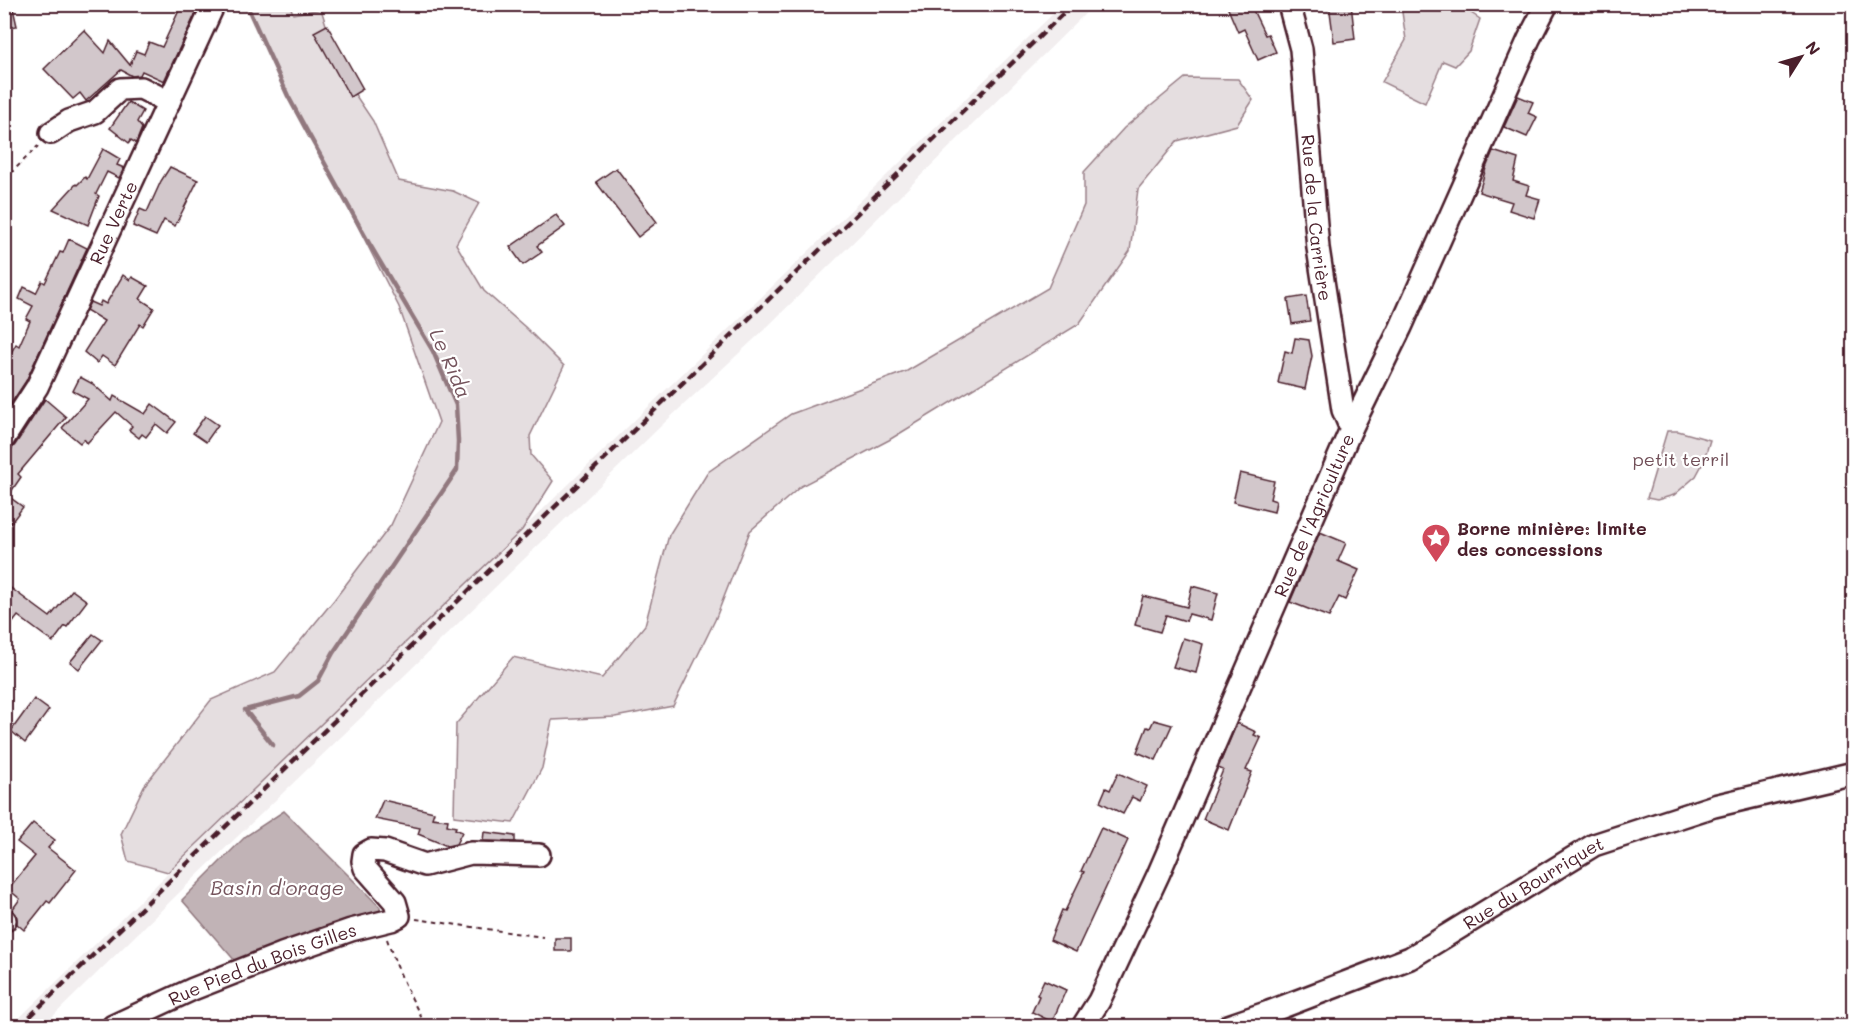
<svg xmlns="http://www.w3.org/2000/svg" width="1858" height="1031" font-family="Mali,sans-serif">
	<style>
		.built { fill: #f2eeef }
		.green { fill: #e5dee0; stroke: #987e86; stroke-width: 1.5 }
		.water { fill: #c1b3b6; stroke: #91787e; stroke-width: 1.5 }
		.lines { fill: none; stroke-linecap: round; stroke-linejoin: round }
		.stream { stroke: #91787e; stroke-width: 4.5 }
		.building { fill: #d2c7cb; stroke: #4a1f2b; stroke-width: 1.5 }
		.minor-casing { stroke: #4a1f2b; stroke-width: 26 }
		.path { stroke: #4a1f2b; stroke-width: 2; stroke-dasharray: 4.5 4.5; stroke-linecap: butt }
		.minor { stroke: #fff; stroke-width: 21 }
		.rail { stroke: #4a1f2b; stroke-width: 4.5; stroke-dasharray: 9 4.5; stroke-linecap: butt }
		.labels { text-anchor: middle; dominant-baseline: central; stroke-width: 4.5; stroke-linejoin: round; paint-order: stroke }
		.street-label { font-size: 18px; fill: #4a1f2b; stroke: #fff }
		.park-label { font-size: 18px; fill: #714f58; stroke: #fff }
		.poi-label { font-size: 18px; font-weight: bold; fill: #4a1f2b; stroke: #fff; text-anchor: start }
		.water-label { font-size: 20px; font-style: italic; fill: #74535c; stroke: #fff }
	</style>
	<rect width="100%" height="100%" fill="#fff"/>
	<filter id="ink" filterUnits="userSpaceOnUse"><feTurbulence type="fractalNoise" baseFrequency=".0167" numOctaves="2"/><feDisplacementMap in="SourceGraphic" scale="12" xChannelSelector="R" yChannelSelector="G"/><feConvolveMatrix kernelMatrix="1 2 1 2 8 2 1 2 1" color-interpolation-filters="sRGB"/></filter>
	<g filter="url(#ink)">
		<polygon class="built" points="1062,5 1094,5 765,329 662,425 368,711 184,888 43,1026 11,1026"/>
		<g class="green">
			<polygon points="246,5 290,5 293,14 321,9 342,75 373,121 399,181 453,191 479,203 456,244 484,291 525,327 564,366 530,436 531,455 553,481 522,530 168,872 128,861 121,834 144,786 211,700 275,672 334,600 391,525 439,422 399,307 346,203 288,96"/>
			<polygon points="1401,5 1459,5 1480,19 1469,51 1455,66 1443,61 1425,103 1382,82 1406,40"/>
			<polygon points="1185,78 1238,79 1253,100 1237,125 1177,141 1138,189 1130,251 1079,324 889,440 801,486 750,531 715,620 673,706 615,717 552,720 542,768 513,823 454,816 456,724 513,657 602,678 645,625 669,535 708,472 791,414 907,371 1048,288 1084,205 1084,172 1124,128"/>
			<polygon points="1667,431 1678,431 1710,440 1703,463 1696,476 1674,495 1657,500 1647,498"/>
		</g>
		<polygon class="water" points="284,811 380,907 380,912 236,962 182,900 246,836"/>
		<g class="lines">
			<polyline class="stream" points="246,4 288,96 308,133 370,245 433,351 456,405 458,441 457,470 333,653 318,681 299,696 245,710 273,745"/>
		</g>
		<g class="building">
			<polygon points="4,4 12,4 17,26 4,28"/>
			<polygon points="182,4 200,4 164,81 142,71 140,75 132,76 121,70 86,101 80,93 73,99 44,69 84,30 105,53 110,41 130,65 136,51 144,54 149,42 162,47"/>
			<polygon points="1226,4 1250,4 1265,35 1268,34 1276,52 1258,60 1244,29 1238,32"/>
			<polygon points="1329,4 1351,4 1355,39 1334,42"/>
			<polygon points="327,25 363,89 350,97 314,32"/>
			<polygon points="1518,96 1533,102 1528,113 1537,117 1527,137 1504,127"/>
			<polygon points="128,102 143,111 137,122 142,128 136,143 131,140 129,143 110,128"/>
			<polygon points="103,149 120,159 117,165 124,168 119,178 107,172 96,194 99,196 88,225 53,209 76,184 77,185 85,177 87,179"/>
			<polygon points="1493,151 1518,159 1513,181 1529,186 1526,195 1540,199 1534,218 1509,210 1512,202 1479,192 1486,168"/>
			<polygon points="170,167 198,180 175,226 164,220 156,236 133,226 140,209 147,212 161,181"/>
			<polygon points="616,168 657,222 638,237 596,182"/>
			<polygon points="556,215 565,226 537,246 542,252 523,265 510,247"/>
			<polygon points="69,239 87,248 26,381 4,414 4,365 16,344 19,346 30,321 26,319 33,306 19,299 24,287 36,293 42,281 45,283 60,252 63,253"/>
			<polygon points="123,275 130,280 132,277 148,286 140,299 154,308 143,326 140,324 115,365 102,356 97,363 84,352 104,321 86,310 90,302 99,306 101,301 106,304"/>
			<polygon points="1306,296 1310,321 1292,324 1288,299"/>
			<polygon points="1295,338 1309,340 1312,356 1305,389 1278,383 1285,351 1292,353"/>
			<polygon points="80,377 93,384 112,401 114,396 145,414 152,404 176,422 167,433 156,424 146,437 142,434 139,438 129,430 132,426 116,412 87,443 84,439 80,443 62,428 88,399 73,391"/>
			<polygon points="45,399 66,417 18,474 21,477 8,496 23,507 4,532 4,457 15,445"/>
			<polygon points="205,416 218,425 206,442 193,433"/>
			<polygon points="1240,473 1274,481 1270,499 1276,501 1274,512 1233,502"/>
			<polygon points="1320,532 1346,543 1338,561 1359,570 1345,600 1339,597 1329,617 1290,602"/>
			<polygon points="4,583 50,617 72,590 87,601 67,627 65,626 53,642 18,616 4,634"/>
			<polygon points="1192,586 1218,593 1211,620 1189,614 1186,621 1166,615 1160,632 1135,625 1143,596 1187,607"/>
			<polygon points="93,634 102,640 79,669 70,662"/>
			<polygon points="1183,638 1203,644 1196,673 1173,667"/>
			<polygon points="34,699 49,710 25,743 11,731"/>
			<polygon points="1154,720 1172,725 1156,760 1137,752 1147,727 1150,728"/>
			<polygon points="1237,723 1256,732 1254,735 1261,738 1246,770 1252,772 1229,830 1203,819 1223,770 1218,768"/>
			<polygon points="1118,773 1147,786 1140,801 1132,797 1123,814 1100,802 1106,788 1110,790"/>
			<polygon points="383,800 434,812 432,818 448,820 447,825 456,827 455,829 462,832 456,844 447,846 418,834 420,828 375,819"/>
			<polygon points="33,823 55,840 48,848 76,870 50,903 47,901 24,930 17,924 16,914 12,910 20,899 8,889 35,856 17,842"/>
			<polygon points="1101,828 1128,840 1076,952 1050,940 1062,910 1065,911 1084,872 1081,871"/>
			<polygon points="484,832 515,836 515,842 483,841"/>
			<rect x="555" y="938" width="16" height="13"/>
			<polygon points="1044,980 1066,990 1052,1022 1032,1012 1039,996 1037,995"/>
		</g>
		<g class="lines">
			<g class="minor-casing">
				<g id="minor">
					<path id="s1" d="M1289,4L1301,49L1318,248L1343,410L1351,429"/>
					<polyline points="51,133 69,121 95,112 120,89 141,88 169,102"/>
					<path id="s2" d="M4,438L37,387L214,4"/>
					<polyline points="4,920 5,920"/>
					<path id="s3" d="M113,1026L193,989L282,954L351,930L391,920L399,916L395,902L365,868L363,861L364,854L371,850L385,851L425,865L471,853L539,855"/>
					<path id="s4" d="M1083,1026L1099,1001L1158,875L1351,429L1401,327L1529,39L1547,4"/>
					<path id="s5" d="M1228,1026L1269,1012L1410,958L1594,845L1714,806L1854,773"/>
				</g>
			</g>
			<g class="path">
				<polyline points="4,180 38,146"/>
				<polyline points="416,919 543,937"/>
				<path d="M387,939C397,970 411,998 426,1026"/>
			</g>
			<use href="#minor" class="minor"/>
			<polyline class="rail" points="20,1026 1073,4"/>
		</g>
	</g>
	<defs>
		<g id="sight-pin" transform="scale(1.5)"><path d="M0 17L-7.5 6A9.5 9.5 0 1 1 7.5 6Z" fill="#d1495b" stroke="#fff"/><path d="M0-6L1.8-2.2L6-1.7L2.9 1.2L3.7 5.4L0 3.3L-3.7 5.4L-2.9 1.2L-6-1.7L-1.8-2.2Z" fill="#fff"/></g>
	</defs>
	<g fill-rule="evenodd">
		<use href="#sight-pin" x="1436" y="538"/>
	</g>
	<g class="labels">
		<g class="street-label">
			<text stroke="none"><textPath href="#s1" startOffset="216">Rue de la Carrière</textPath></text>
			<text stroke="none"><textPath href="#s2" startOffset="242">Rue Verte</textPath></text>
			<text stroke="none"><textPath href="#s4" startOffset="561">Rue de l'Agriculture</textPath></text>
			<text stroke="none"><textPath href="#s5" startOffset="339">Rue du Bourriquet</textPath></text>
			<text stroke="none"><textPath href="#s3" startOffset="162">Rue Pied du Bois Gilles</textPath></text>
		</g>
		<g class="park-label">
			<text x="1681" y="459">petit terril</text>
		</g>
		<g class="poi-label">
			<text x="1457" y="528">Borne minière: limite<tspan x="1457" dy="21">des concessions</tspan></text>
		</g>
		<g class="water-label">
			<text transform="translate(451 363) rotate(66)">Le Rida</text>
			<text x="277" y="887">Basin d'orage</text>
		</g>
	</g>
	<rect width="1858" height="1031" fill="none" stroke="#fff" stroke-width="24"/>
	<rect x="12" y="12" width="1834" height="1007" fill="none" stroke="#4a1f2b" stroke-width="2" filter="url(#ink)"/>
	<g transform="translate(1801 57) rotate(53)" stroke="#ffffff" stroke-width="4.5" paint-order="stroke">
	<path d="M0-4.5L10 22L0 15L-10 22Z" fill="#4a1f2b"/>
	<text y="-9" font-size="16" font-weight="bold" text-anchor="middle" fill="#4a1f2b">N</text>
	</g>
</svg>
